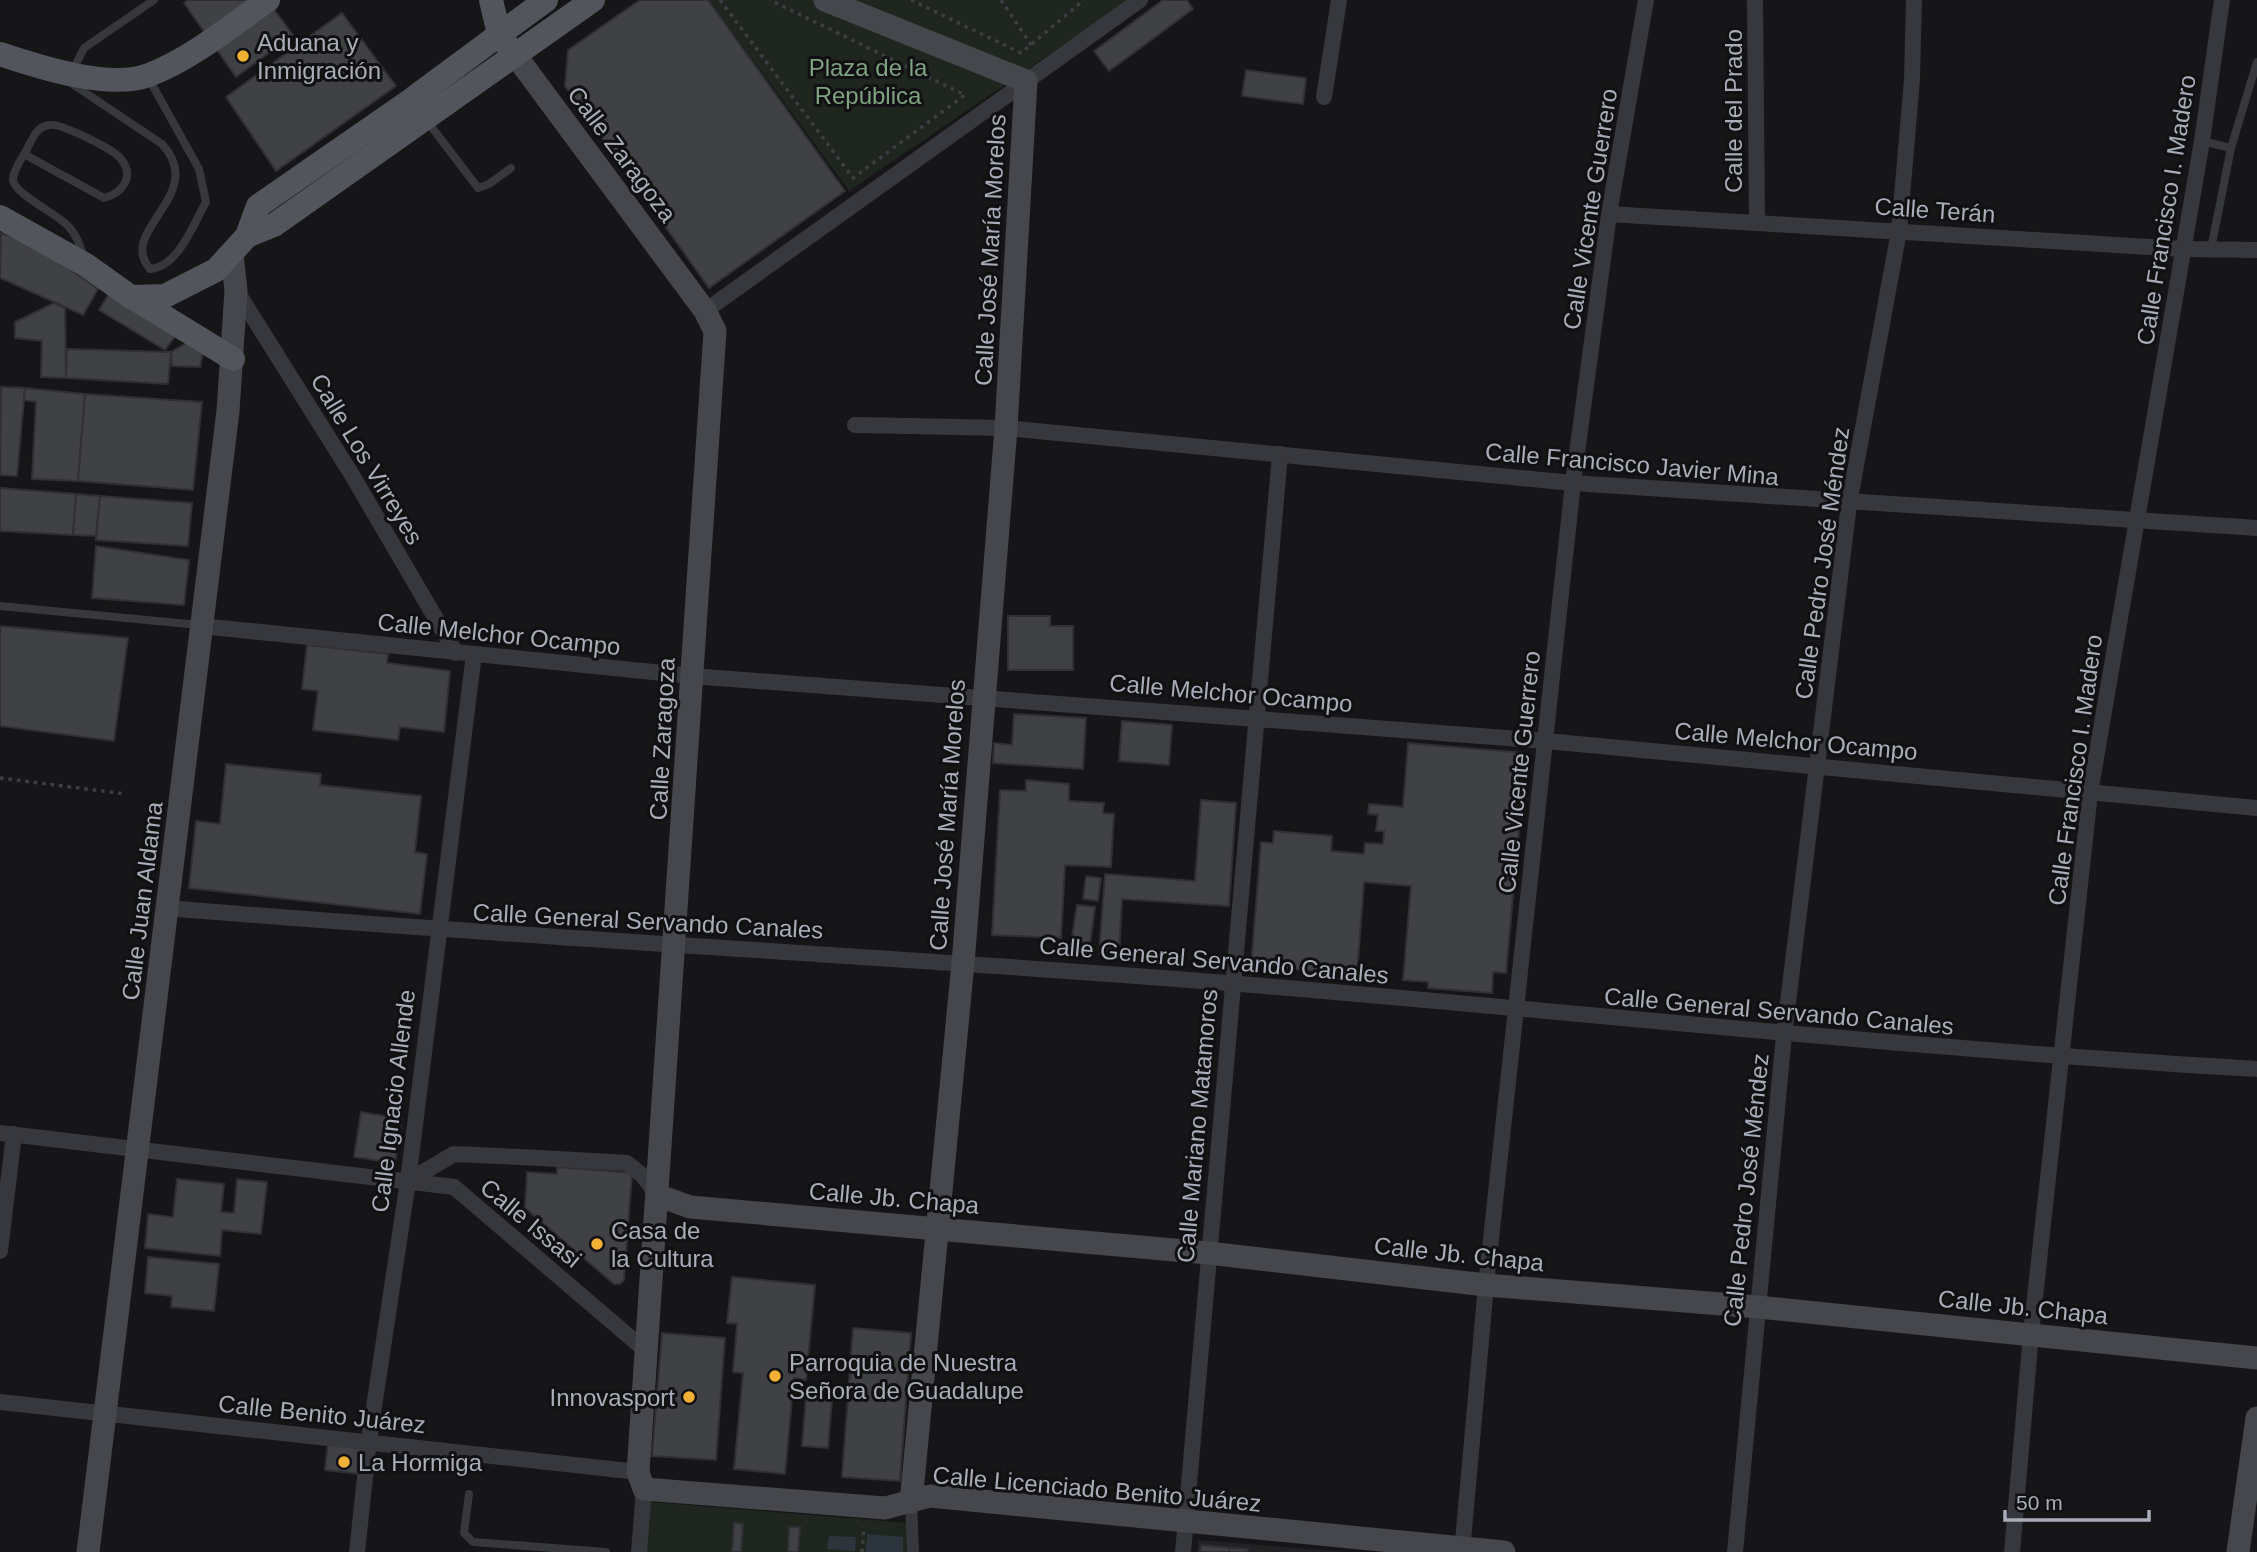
<svg xmlns="http://www.w3.org/2000/svg" width="2257" height="1552" font-family="Helvetica,sans-serif">
	<style>
		.built { fill: #222225 }
		.green { fill: #1e261f }
		.water { fill: #2c353c }
		.building { fill: #404145; stroke: #303034; stroke-width: 2 }
		.lines { fill: none; stroke-linecap: round; stroke-linejoin: round }
		.path { stroke: #3d3f44; stroke-width: 3.5; stroke-dasharray: 3.5 5; stroke-linecap: butt }
		.service { stroke: #37383d; stroke-width: 8 }
		.pedestrian { stroke: #37383d; stroke-width: 12 }
		.minor { stroke: #37383d; stroke-width: 16 }
		.secondary { stroke: #45474d; stroke-width: 23 }
		.primary { stroke: #53555c; stroke-width: 24 }
		.poi-dot { fill: #f2b134; stroke: #111113; stroke-width: 2.5 }
		.labels { text-anchor: middle; dominant-baseline: central; stroke-width: 6; stroke-linejoin: round; paint-order: stroke }
		.poi-label { font-size: 24px; fill: #a8adb8; stroke: #111113; text-anchor: start }
		.park-label { font-size: 24px; fill: #7fa381; stroke: #111113 }
		.street-label { font-size: 24px; fill: #a8adb8; stroke: #111113 }
	</style>
	<rect width="100%" height="100%" fill="#161618"/>
	<polygon class="built" points="1198,1540 1346,1552 1197,1552"/>
	<g class="green">
		<polygon points="709,0 1129,0 849,191"/>
		<polygon points="650,1502 909,1523 906,1552 646,1552"/>
	</g>
	<g class="water">
		<polygon points="867,1534 903,1537 903,1552 866,1552"/>
		<polygon points="829,1536 856,1537 855,1551 827,1549"/>
	</g>
	<g class="building">
		<polygon points="188,0 267,0 293,35 236,77 184,3"/>
		<polygon points="640,0 708,0 845,191 709,288 565,86 568,50"/>
		<polygon points="1163,0 1187,0 1193,9 1109,71 1094,51"/>
		<polygon points="342,13 396,86 276,171 226,97"/>
		<polygon points="1246,70 1306,78 1303,104 1242,96"/>
		<polygon points="1,233 31,242 98,289 83,315 0,278"/>
		<polygon points="111,290 179,331 165,350 99,310"/>
		<polygon points="54,303 65,308 66,378 41,377 42,341 15,338 15,322"/>
		<polygon points="190,341 204,348 200,367 172,366 171,352"/>
		<polygon points="67,349 171,352 168,384 66,378"/>
		<polygon points="1,387 25,388 17,476 0,475"/>
		<polygon points="25,388 85,394 78,481 32,479 36,402 24,400"/>
		<polygon points="85,394 202,402 193,490 78,481"/>
		<polygon points="0,488 76,494 73,535 0,531"/>
		<polygon points="76,494 100,496 96,536 73,535"/>
		<polygon points="100,496 192,503 188,546 96,540"/>
		<polygon points="96,546 189,560 184,605 92,598"/>
		<polygon points="1008,616 1050,616 1050,626 1073,626 1073,670 1008,670"/>
		<polygon points="0,626 128,638 114,741 0,726"/>
		<polygon points="307,645 388,654 387,663 450,671 444,732 400,727 398,740 313,730 318,691 302,689"/>
		<polygon points="1014,714 1086,718 1083,769 993,763 994,743 1012,745"/>
		<polygon points="1122,721 1172,725 1169,765 1119,761"/>
		<polygon points="1408,743 1526,753 1506,973 1493,972 1492,993 1428,988 1428,982 1403,980 1411,886 1364,882 1357,974 1251,966 1261,842 1273,843 1274,831 1332,836 1331,851 1364,854 1365,843 1383,844 1384,831 1376,831 1378,815 1368,814 1369,804 1403,807"/>
		<polygon points="226,764 321,774 320,785 421,796 415,852 427,854 420,914 189,888 196,821 220,824"/>
		<polygon points="1026,780 1069,784 1069,801 1104,803 1103,813 1114,814 1111,867 1065,865 1061,938 992,935 1000,790 1026,791"/>
		<polygon points="1201,800 1236,803 1229,906 1122,899 1119,955 1099,954 1105,874 1195,881"/>
		<polygon points="1086,876 1101,878 1098,901 1083,899"/>
		<polygon points="1077,905 1095,907 1089,952 1070,949"/>
		<polygon points="361,1112 402,1119 395,1163 354,1157"/>
		<polygon points="557,1167 632,1173 624,1280 620,1284 614,1284 525,1208 527,1172 557,1174"/>
		<polygon points="177,1179 224,1184 221,1212 234,1213 237,1179 267,1182 261,1234 222,1230 220,1256 145,1248 148,1214 173,1217"/>
		<polygon points="148,1257 219,1264 214,1311 171,1307 172,1296 145,1293"/>
		<polygon points="732,1277 815,1285 806,1380 794,1378 785,1474 734,1469 743,1373 733,1372 737,1324 727,1323"/>
		<polygon points="853,1328 911,1333 900,1481 842,1477"/>
		<polygon points="662,1333 725,1338 716,1460 652,1456"/>
		<polygon points="806,1397 832,1399 828,1448 802,1446"/>
		<polygon points="328,1441 365,1445 360,1474 325,1470"/>
		<polygon points="734,1522 743,1524 741,1552 732,1552"/>
		<polygon points="789,1527 800,1527 798,1552 788,1552"/>
		<polygon points="1201,1545 1230,1548 1229,1552 1200,1552"/>
		<polygon points="1230,1548 1248,1549 1247,1552 1229,1552"/>
	</g>
	<g class="lines">
		<g class="path">
			<polyline points="720,0 853,178 965,95 770,0"/>
			<polyline points="911,0 1021,53 1084,0"/>
			<polyline points="1001,0 1031,45"/>
			<polyline points="0,778 126,794"/>
			<polyline points="862,1552 864,1526"/>
		</g>
		<g class="service">
			<polyline points="72,72 84,48 154,0"/>
			<path d="M71,83L162,144C209,195 116,230 150,269C178,267 193,225 206,202L199,169L149,79"/>
			<polyline points="427,121 478,188 489,184 511,168"/>
			<polyline points="2202,141 2231,148"/>
			<path d="M24,154L104,198C123,193 135,176 121,159C115,150 61,123 50,125C36,126 32,140 26,151C21,159 13,171 13,180C14,194 58,214 69,227C77,236 80,245 83,256"/>
			<polyline points="2211,249 2231,148 2257,62"/>
			<polyline points="0,606 199,625"/>
			<polyline points="469,1494 464,1533 473,1542 606,1552"/>
		</g>
		<polyline class="pedestrian" points="911,1502 913,1552"/>
		<g class="minor">
			<polyline points="1755,0 1757,223"/>
			<polyline points="1324,97 1339,0"/>
			<polyline points="1609,214 2182,249 2257,250"/>
			<polyline points="236,290 352,475 456,653"/>
			<polyline points="705,311 1140,0"/>
			<polyline points="855,425 1006,428 1573,483 2257,528"/>
			<polyline points="201,626 692,676 1546,741 2257,808"/>
			<path d="M167,908C521,938 875,955 1228,983C1571,1011 1913,1049 2257,1069"/>
			<polyline points="0,1133 454,1187 645,1350"/>
			<polyline points="408,1181 454,1154 541,1158 627,1163 643,1176 657,1195"/>
			<polyline points="0,1251 14,1134"/>
			<polyline points="0,1402 638,1472"/>
			<polyline points="357,1552 369,1440 408,1181 474,654"/>
			<polyline points="639,1552 644,1489"/>
			<polyline points="1183,1552 1280,454"/>
			<polyline points="1462,1552 1486,1285 1573,483 1609,214 1646,0"/>
			<polyline points="1735,1552 1784,1035 1849,504 1899,231 1912,80 1914,0"/>
			<polyline points="2012,1552 2031,1334 2090,793 2202,141 2222,0"/>
		</g>
		<g class="secondary">
			<polyline points="825,0 1026,81 1006,428 963,963 911,1502"/>
			<polyline points="516,56 705,311 715,331 638,1472 644,1489 885,1508 930,1496 1504,1552"/>
			<polyline points="657,1195 690,1207 1208,1253 1486,1285 1758,1307 2257,1358"/>
			<polyline points="88,1552 228,411 236,290 232,255"/>
			<polyline points="2238,1552 2257,1418"/>
		</g>
		<g class="primary">
			<polyline points="491,0 499,34 507,45"/>
			<path d="M0,54C39,67 109,90 149,75C191,59 231,26 268,0"/>
			<polyline points="0,217 86,265 131,297 165,296 216,270 247,236 258,206 411,100 546,0"/>
			<polyline points="247,236 274,225 593,0"/>
			<polyline points="132,297 233,359"/>
		</g>
	</g>
	<g class="poi-dot">
		<circle cx="243" cy="56" r="7"/>
		<circle cx="597" cy="1244" r="7"/>
		<circle cx="775" cy="1376" r="7"/>
		<circle cx="689" cy="1397" r="7"/>
		<circle cx="344" cy="1462" r="7"/>
	</g>
	<g class="labels">
		<g class="poi-label">
			<text x="257" y="42">Aduana y<tspan x="257" dy="28">Inmigración</tspan></text>
			<text x="611" y="1230">Casa de<tspan x="611" dy="28">la Cultura</tspan></text>
			<text x="789" y="1362">Parroquia de Nuestra<tspan x="789" dy="28">Señora de Guadalupe</tspan></text>
			<text x="675" y="1397" text-anchor="end">Innovasport</text>
			<text x="358" y="1462">La Hormiga</text>
		</g>
		<g class="park-label">
			<text x="868" y="67">Plaza de la<tspan x="868" dy="28">República</tspan></text>
		</g>
		<g class="street-label">
			<text transform="translate(1733 111) rotate(-90)">Calle del Prado</text>
			<text transform="translate(622 154) rotate(53)">Calle Zaragoza</text>
			<text transform="translate(1590 209) rotate(-81)">Calle Vicente Guerrero</text>
			<text transform="translate(1935 210) rotate(4)">Calle Terán</text>
			<text transform="translate(2166 210) rotate(-81)">Calle Francisco I. Madero</text>
			<text transform="translate(990 250) rotate(-87)">Calle José María Morelos</text>
			<text transform="translate(367 459) rotate(59)">Calle Los Virreyes</text>
			<text transform="translate(1632 464) rotate(5)">Calle Francisco Javier Mina</text>
			<text transform="translate(1822 563) rotate(-82)">Calle Pedro José Méndez</text>
			<text transform="translate(499 634) rotate(6)">Calle Melchor Ocampo</text>
			<text transform="translate(1231 693) rotate(5)">Calle Melchor Ocampo</text>
			<text transform="translate(662 739) rotate(-87)">Calle Zaragoza</text>
			<text transform="translate(1796 741) rotate(5)">Calle Melchor Ocampo</text>
			<text transform="translate(2075 770) rotate(-82)">Calle Francisco I. Madero</text>
			<text transform="translate(1519 772) rotate(-84)">Calle Vicente Guerrero</text>
			<text transform="translate(947 815) rotate(-86)">Calle José María Morelos</text>
			<text transform="translate(142 901) rotate(-83)">Calle Juan Aldama</text>
			<text transform="translate(648 921) rotate(3)">Calle General Servando Canales</text>
			<text transform="translate(1214 960) rotate(5)">Calle General Servando Canales</text>
			<text transform="translate(1779 1011) rotate(5)">Calle General Servando Canales</text>
			<text transform="translate(393 1101) rotate(-83)">Calle Ignacio Allende</text>
			<text transform="translate(1197 1126) rotate(-85)">Calle Mariano Matamoros</text>
			<text transform="translate(1746 1190) rotate(-84)">Calle Pedro José Méndez</text>
			<text transform="translate(894 1198) rotate(5)">Calle Jb. Chapa</text>
			<text transform="translate(531 1223) rotate(40)">Calle Issasi</text>
			<text transform="translate(1459 1254) rotate(6)">Calle Jb. Chapa</text>
			<text transform="translate(2023 1307) rotate(6)">Calle Jb. Chapa</text>
			<text transform="translate(322 1414) rotate(6)">Calle Benito Juárez</text>
			<text transform="translate(1097 1489) rotate(5)">Calle Licenciado Benito Juárez</text>
		</g>
	</g>
	<path d="M2005 1510v10h144v-10" fill="none" stroke="#a8adb8" stroke-width="3.5"/>
	<text x="2016" y="1510" font-size="21" fill="#a8adb8" stroke="#111113" stroke-width="5" paint-order="stroke">50 m</text>
</svg>
